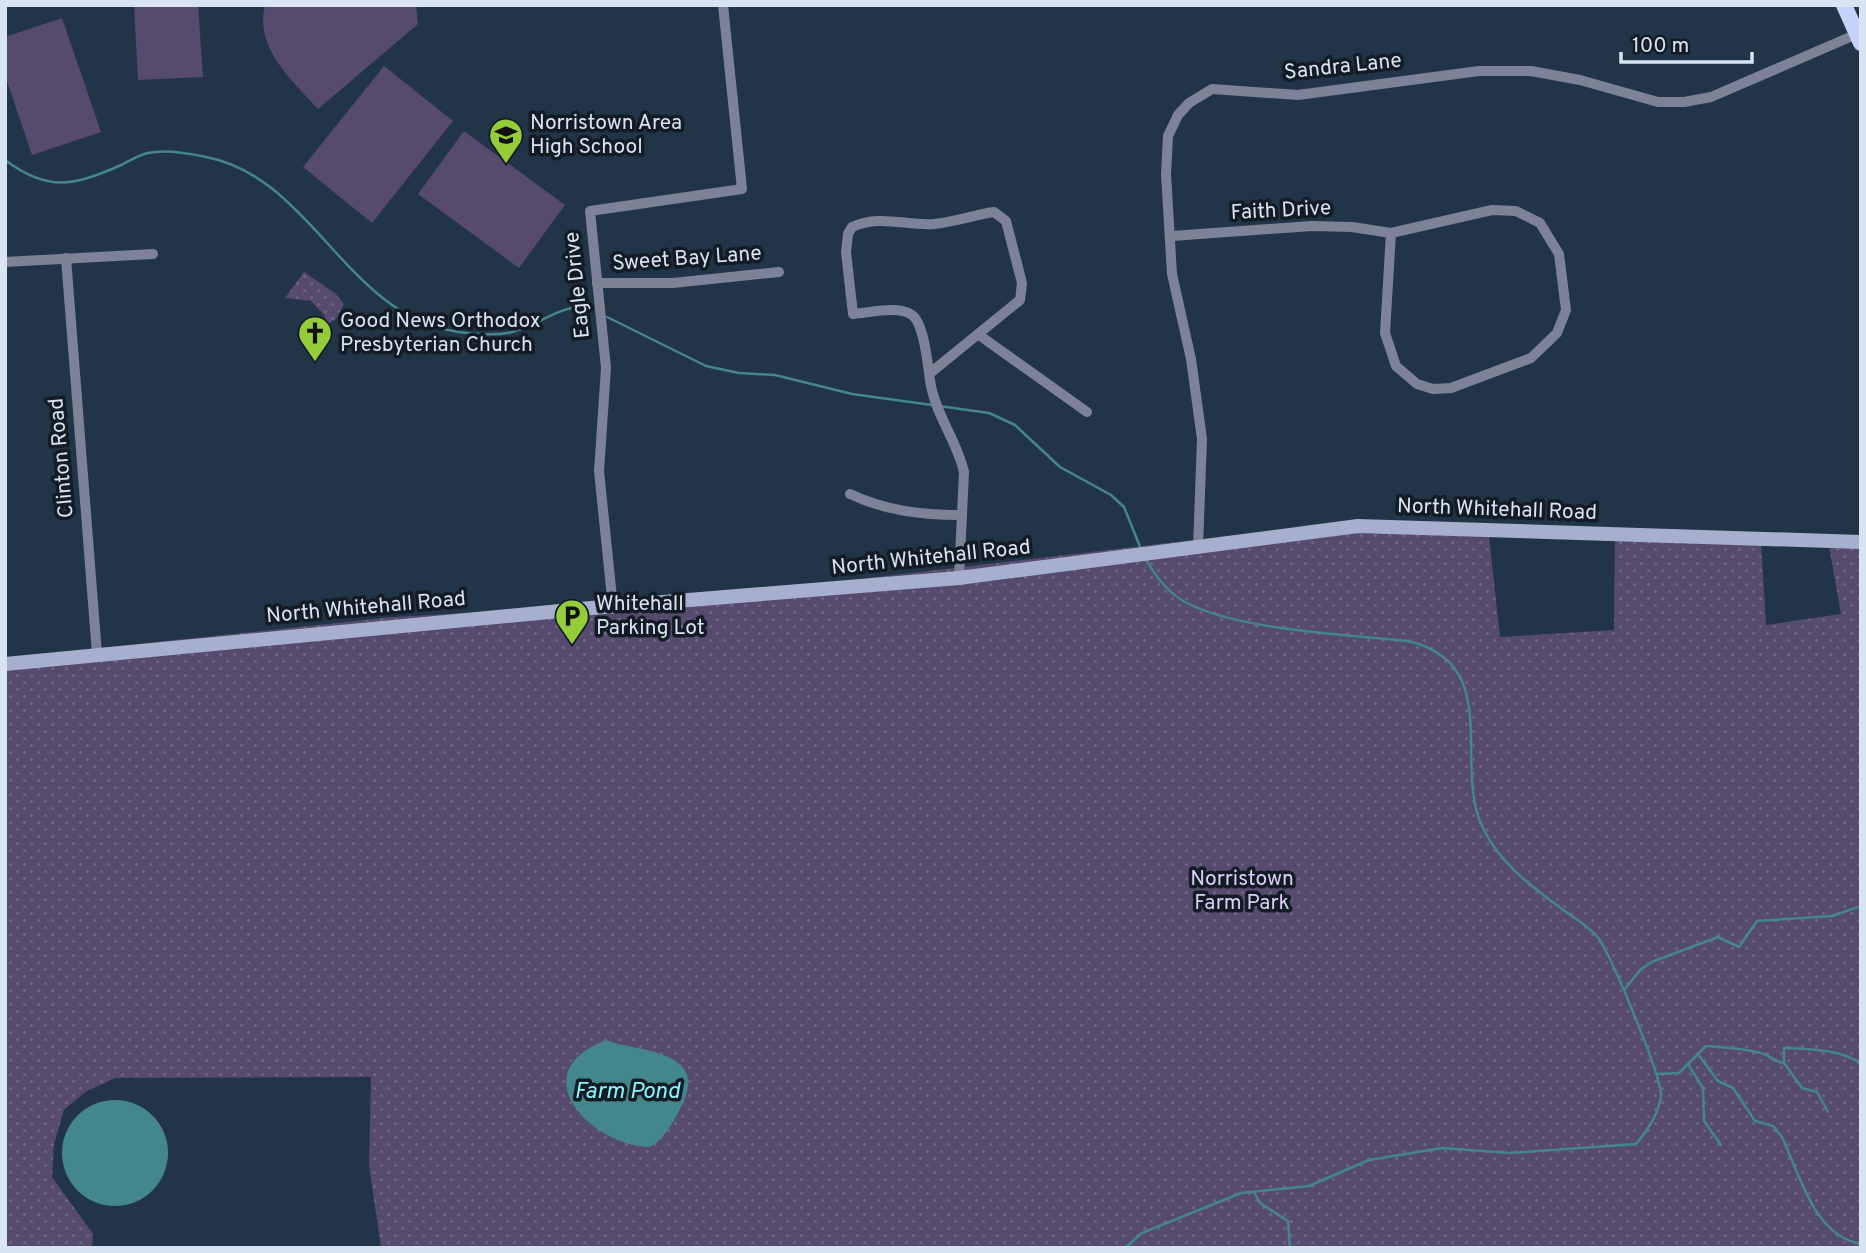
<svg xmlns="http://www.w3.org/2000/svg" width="1866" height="1253" font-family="Overpass,sans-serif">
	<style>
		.grass { fill: url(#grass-dots) }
		.pitch { fill: #564a6e }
		.water { fill: #43868b }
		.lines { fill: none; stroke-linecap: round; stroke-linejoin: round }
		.stream { stroke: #43868b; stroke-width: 2.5 }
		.minor { stroke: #7d8296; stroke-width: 10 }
		.secondary { stroke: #a7afcf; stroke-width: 14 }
		.primary { stroke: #c7d2fb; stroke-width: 16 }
		.labels { text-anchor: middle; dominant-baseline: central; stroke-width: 7; stroke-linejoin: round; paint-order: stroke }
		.street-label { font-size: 21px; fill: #d8e4f1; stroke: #131c24 }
		.poi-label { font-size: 21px; fill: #d8e4f1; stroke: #131c24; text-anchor: start }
		.park-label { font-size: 21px; fill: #dccffa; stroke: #131c24 }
		.water-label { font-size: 23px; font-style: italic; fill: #8bf5fc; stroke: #131c24 }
	</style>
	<defs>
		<pattern id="grass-dots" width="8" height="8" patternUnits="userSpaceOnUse" patternTransform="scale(1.75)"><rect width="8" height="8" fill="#564a6e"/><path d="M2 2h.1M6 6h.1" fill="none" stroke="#6e6483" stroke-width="1.8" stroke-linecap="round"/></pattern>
	</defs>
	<rect width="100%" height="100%" fill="#223548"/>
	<g class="grass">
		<polygon points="304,272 336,294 344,304 336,319 327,325 324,315 311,301 285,298"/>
		<polygon points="1339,523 1488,527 1500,637 1614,630 1615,529 1761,543 1766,625 1841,614 1828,541 1861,545 1861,1248 381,1248 369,1165 371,1077 115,1078 85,1092 64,1110 54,1144 52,1177 93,1234 92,1248 5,1248 5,658 393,617 573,607 766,590"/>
	</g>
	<g class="pitch">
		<polygon points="134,5 198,5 203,77 138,80"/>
		<path d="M265,5H416L418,24L318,109C292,80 254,48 265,5Z"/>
		<polygon points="62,18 101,132 32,155 5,75 5,37"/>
		<polygon points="384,66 453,121 372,223 303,167"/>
		<polygon points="464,131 565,205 519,268 418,194"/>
	</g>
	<g class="water">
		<path d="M606,1040C634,1052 709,1048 683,1103C675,1119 666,1138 650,1147C592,1146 520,1073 606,1040Z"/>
		<circle cx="115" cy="1153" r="53"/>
	</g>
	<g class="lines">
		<g class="stream">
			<path d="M5,160C48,192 73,186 119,166C128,162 138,155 148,153C166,149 188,153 206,157C311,177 346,313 453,331C471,334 494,336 512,332C539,325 557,307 586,306"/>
			<polyline points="607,317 706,366 739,373 775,375 852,394 932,405"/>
			<polyline points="939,406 989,413 1015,425 1060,467 1111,495 1124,507 1141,549"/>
			<polyline points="1624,990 1641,969 1654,961 1718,937 1739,947 1757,921 1832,916 1861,906"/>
			<path d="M1698,1054L1718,1081L1733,1088L1755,1121L1773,1126L1782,1137C1800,1175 1814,1236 1861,1244"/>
			<polyline points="1784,1063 1802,1088 1817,1092 1828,1112"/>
			<polyline points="1688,1064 1703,1088 1704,1121 1721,1145"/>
			<path d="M1656,1074L1679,1073L1706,1046C1725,1048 1745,1048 1764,1054C1772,1057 1775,1062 1784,1063V1048C1807,1049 1842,1049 1861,1064"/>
			<polyline points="1254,1192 1260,1203 1288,1221 1290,1248"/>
			<path d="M1125,1248L1142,1233L1241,1193L1309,1186L1369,1160L1442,1148L1509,1153L1636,1144C1647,1131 1658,1115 1661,1097C1663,1079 1612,958 1599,939C1590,927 1574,918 1562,909C1531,886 1499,863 1482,826C1453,763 1504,663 1408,641C1349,635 1236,630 1185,602C1167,592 1155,576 1145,558"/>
		</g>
		<g class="minor">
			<polyline points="1172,236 1312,226 1352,227 1391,233 1492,210 1516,211 1540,223 1559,254 1566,310 1557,333 1531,358 1451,388 1433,389 1417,384 1396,366 1385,333 1391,233"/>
			<polyline points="66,258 97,654"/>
			<polyline points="5,262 153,254"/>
			<polyline points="597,283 673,283 779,272"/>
			<polyline points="979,335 1087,412"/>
			<path d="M929,374L1020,300L1022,283L1006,221L994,212C974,215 954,222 934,224C907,226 879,214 852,227L848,234L846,252L853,314C869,313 898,305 912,315C925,324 928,370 931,386C937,417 957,441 964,472L959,578"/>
			<path d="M850,494C886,511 922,515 961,515"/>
			<polyline points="1198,547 1202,439 1191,359 1172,274 1166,174 1168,136 1178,115 1189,103 1212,89 1298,95 1479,71 1531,71 1580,80 1658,102 1684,102 1711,97 1857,34"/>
			<polyline points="613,607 599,471 606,368 590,211 742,189 723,5"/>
		</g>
		<polyline class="secondary" points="5,664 591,608 959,578 1358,526 1861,542"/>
		<polyline class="primary" points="1844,5 1861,43"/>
	</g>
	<defs>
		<g id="school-pin" transform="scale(1.75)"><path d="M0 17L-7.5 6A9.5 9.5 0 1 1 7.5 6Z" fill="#95cc3a" stroke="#131c24"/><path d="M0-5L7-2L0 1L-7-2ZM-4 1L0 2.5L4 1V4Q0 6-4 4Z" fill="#111"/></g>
		<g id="church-pin" transform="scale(1.75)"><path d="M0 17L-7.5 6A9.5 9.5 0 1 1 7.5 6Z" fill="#95cc3a" stroke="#131c24"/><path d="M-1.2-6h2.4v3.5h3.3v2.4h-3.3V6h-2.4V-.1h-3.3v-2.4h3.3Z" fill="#111"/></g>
		<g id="parking-pin" transform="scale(1.75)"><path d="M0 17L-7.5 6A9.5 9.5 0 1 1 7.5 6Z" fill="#95cc3a" stroke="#131c24"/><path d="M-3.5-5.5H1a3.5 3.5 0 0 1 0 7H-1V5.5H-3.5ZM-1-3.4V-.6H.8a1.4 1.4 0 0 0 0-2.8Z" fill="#111"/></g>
	</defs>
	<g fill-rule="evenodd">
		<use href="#school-pin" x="506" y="135"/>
		<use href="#church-pin" x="315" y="333"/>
		<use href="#parking-pin" x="572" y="616"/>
	</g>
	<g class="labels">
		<g class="street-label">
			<text transform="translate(1343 67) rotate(-6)">Sandra Lane</text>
			<text transform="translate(1281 211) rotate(-3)">Faith Drive</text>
			<text transform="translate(687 259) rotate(-4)">Sweet Bay Lane</text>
			<text transform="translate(578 285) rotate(-96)">Eagle Drive</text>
			<text transform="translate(62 458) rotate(-95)">Clinton Road</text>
			<text transform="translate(1497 510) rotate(2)">North Whitehall Road</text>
			<text transform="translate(931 558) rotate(-6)">North Whitehall Road</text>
			<text transform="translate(366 608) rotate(-5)">North Whitehall Road</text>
		</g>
		<g class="poi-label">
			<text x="530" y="123">Norristown Area<tspan x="530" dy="24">High School</tspan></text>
			<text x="340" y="321">Good News Orthodox<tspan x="340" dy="24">Presbyterian Church</tspan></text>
			<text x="596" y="604">Whitehall<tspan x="596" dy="24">Parking Lot</tspan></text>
		</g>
		<g class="park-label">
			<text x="1242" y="879">Norristown<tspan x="1242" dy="24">Farm Park</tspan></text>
		</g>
		<g class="water-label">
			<text x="627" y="1092">Farm Pond</text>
		</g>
	</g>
	<rect width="1866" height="1253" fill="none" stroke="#d8e4f1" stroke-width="14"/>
	<path d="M1621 52v10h131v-10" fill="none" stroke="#d8e4f1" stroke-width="3.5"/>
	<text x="1632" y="52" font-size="21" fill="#d8e4f1" stroke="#131c24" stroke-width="5" paint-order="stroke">100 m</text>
</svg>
